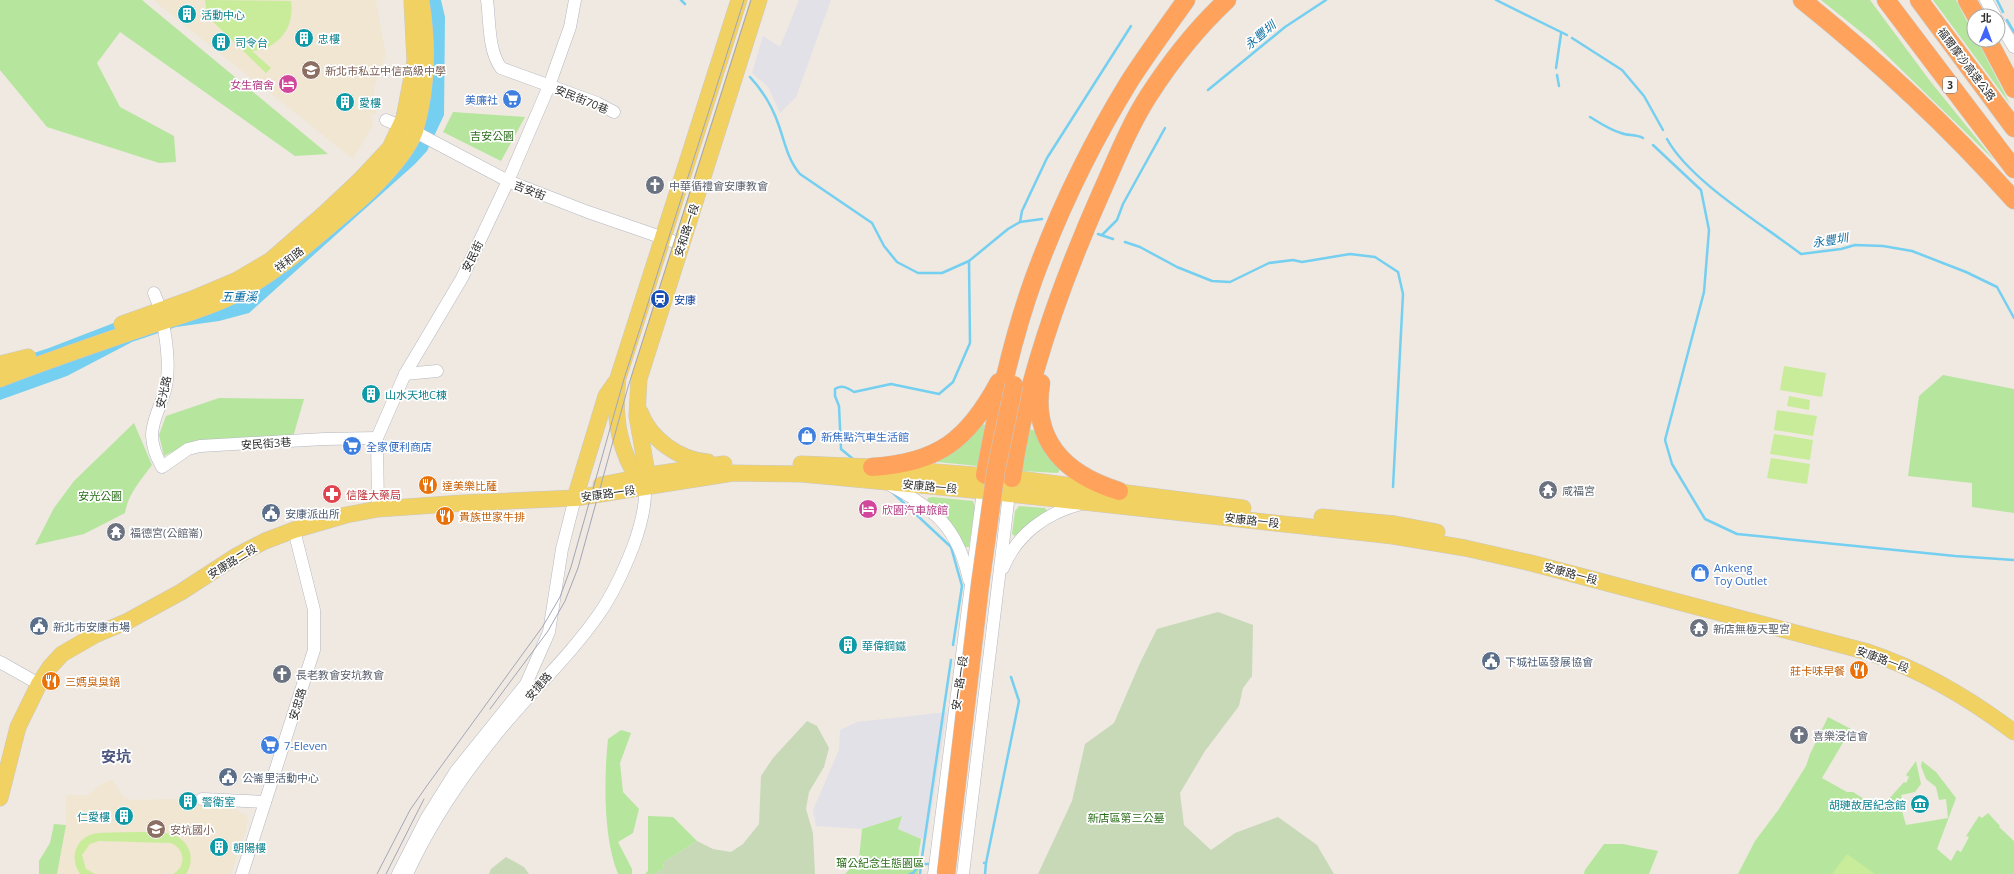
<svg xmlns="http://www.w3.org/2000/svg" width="2014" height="874" font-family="'Open Sans','Noto Sans TC',sans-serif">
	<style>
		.industrial { fill: #e3e1e8 }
		.education { fill: #f0e6d1 }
		.green { fill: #b6e59e }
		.cemetery { fill: #c8d9b8 }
		.pitch { fill: #c9ec9a }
		.water { fill: #75cff0 }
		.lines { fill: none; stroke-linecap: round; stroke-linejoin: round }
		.stream { stroke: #75cff0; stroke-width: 2.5 }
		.minor-casing { stroke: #b4b7c1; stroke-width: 13 }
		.major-casing { stroke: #c9c9c9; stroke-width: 17 }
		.highway-casing { stroke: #c9c9c9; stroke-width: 19 }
		.minor { stroke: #fff; stroke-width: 12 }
		.major { stroke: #f2d163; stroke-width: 16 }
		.highway { stroke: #ffa35c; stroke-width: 18 }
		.tram { stroke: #a3a6b8; stroke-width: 1 }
		.highway-bridge-casing { stroke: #c9c9c9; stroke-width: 19; stroke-linecap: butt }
		.highway-bridge { stroke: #ffa35c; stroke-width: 18 }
		.labels { text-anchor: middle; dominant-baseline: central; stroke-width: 3.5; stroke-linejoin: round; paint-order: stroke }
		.shield { fill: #fff; stroke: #6d6d6d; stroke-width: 1 }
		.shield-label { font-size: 10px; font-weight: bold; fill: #2e2e2e }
		.culture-label { font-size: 11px; fill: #0d838f; stroke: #fff; text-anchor: start }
		.street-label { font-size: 11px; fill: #2e2e2e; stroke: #fff }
		.education-label { font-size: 11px; fill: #785e54; stroke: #fff; text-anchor: start }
		.hotel-label { font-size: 11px; fill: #b23c85; stroke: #fff; text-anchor: end }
		.shop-label { font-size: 11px; fill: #366cbe; stroke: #fff; text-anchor: start }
		.park-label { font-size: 11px; fill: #2c6e1b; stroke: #fff }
		.worship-label { font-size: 11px; fill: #5b616d; stroke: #fff; text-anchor: start }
		.transit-label { font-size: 11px; fill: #164399; stroke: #fff; text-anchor: start }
		.food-label { font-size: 11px; fill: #c56008; stroke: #fff; text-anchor: start }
		.health-label { font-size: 11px; fill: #be3a42; stroke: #fff; text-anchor: start }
		.service-label { font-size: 11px; fill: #4e5e75; stroke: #fff; text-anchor: start }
		.water-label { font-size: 12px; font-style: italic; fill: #0d6fa3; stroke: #fff }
		.district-label { font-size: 15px; font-weight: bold; fill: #4d5680; stroke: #fff }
	</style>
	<rect width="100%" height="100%" fill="#efe9e1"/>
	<g class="industrial">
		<polygon points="799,0 831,0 796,97 780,113 768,87 752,73 763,36 780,47"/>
		<polygon points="947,712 927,838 921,839 898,829 902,816 862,829 816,826 813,810 839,750 840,730 857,722"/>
	</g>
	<g class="education">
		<polygon points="153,0 376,0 386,55 374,86 376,114 371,115 373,125 353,159"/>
		<polygon points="112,780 124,798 133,800 177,799 193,795 193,803 226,803 247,816 248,819 245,833 231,874 57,874 66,825 66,795 88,795 102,784"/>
	</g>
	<g class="green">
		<polygon points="0,0 142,0 328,154 295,156 120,32 97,63 120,107 174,136 176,162 159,163 47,127 0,70"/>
		<polygon points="1821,0 1870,0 1930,81 1994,160 1871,40"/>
		<polygon points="1933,0 1956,0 1974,35 1974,40 1977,40 2010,104"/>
		<polygon points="453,112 525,117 501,161 443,132"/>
		<polygon points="1943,375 2014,389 2014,513 1972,507 1972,483 1908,476 1919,396"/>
		<polygon points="219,398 304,399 293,437 194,441 164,456 159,435 166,416"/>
		<path d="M134,423L152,465C141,480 128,494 125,513L84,534L35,545L54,508L74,481Z"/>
		<polygon points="983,424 985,425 978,466 937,462"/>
		<polygon points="1029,429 1036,431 1060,469 1058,473 1022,471"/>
		<polygon points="932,497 973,501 975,507 969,547 963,547 927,500 928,498"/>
		<polygon points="1019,506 1045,508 1047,511 1015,536 1012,534 1015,511"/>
		<polygon points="1828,717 1851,729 1822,778 1847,792 1853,792 1880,809 1904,782 1906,783 1909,777 1906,775 1916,761 1921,784 1915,792 1901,795 1903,807 1902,811 1906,825 1948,818 1946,799 1939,800 1936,787 1926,779 1921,766 1922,761 1936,772 1956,798 1937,849 1951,861 1957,850 1961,852 1969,837 1966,836 1979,816 1982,818 1988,813 2000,826 1999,827 2014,841 2014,874 1738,874 1755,841 1779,809 1806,766 1810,754"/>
		<path d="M621,730L631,733L620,763L623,792L639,809L633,833L618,842L632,869V874H618C603,837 604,778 608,739Z"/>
		<polygon points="648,816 673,817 697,841 664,862 663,869 654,874 645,874 648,871"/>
		<polygon points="902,816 898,829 921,839 918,858 920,859 918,874 845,874 859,859 862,829"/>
		<polygon points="54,824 66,825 57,874 39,874 39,861 50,843"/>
		<polygon points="1604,844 1623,844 1658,851 1649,874 1584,874 1585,870"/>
	</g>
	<g class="cemetery">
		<polygon points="1218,612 1253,625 1252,676 1243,688 1239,706 1205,751 1180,793 1184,825 1211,850 1235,833 1278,817 1317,845 1334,874 1038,874 1072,801 1085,744 1114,723 1140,663 1157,629"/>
		<polygon points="807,721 817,726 829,748 824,767 809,792 806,809 813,833 815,874 654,874 663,869 664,862 697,841 713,849 731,852 743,844 759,824 761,776 773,758"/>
		<polygon points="506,857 524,867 529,874 489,874 491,869"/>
	</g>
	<g class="pitch">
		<path d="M205,0L291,1C295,27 279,49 252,51L271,68L266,73L207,16Z"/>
		<polygon points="1784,366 1826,373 1822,397 1780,390"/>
		<polygon points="1789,396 1810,400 1809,410 1787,406"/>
		<polygon points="1777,410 1817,416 1813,436 1774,430"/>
		<polygon points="1774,434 1813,440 1810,460 1770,454"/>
		<polygon points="1771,458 1810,464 1807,484 1767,478"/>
		<path d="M99,833C116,833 161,830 174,835C182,838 188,845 190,853C192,861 190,868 186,874H173C187,866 185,849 171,843L99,841L90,844L82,855L86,869L95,874H80C68,856 77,835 99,833Z"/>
		<polygon points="1847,854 1875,874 1832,874"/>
	</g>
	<polygon class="water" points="423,0 441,0 445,17 444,115 427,151 415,164 249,313 219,321 176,327 132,342 67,376 0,400 0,364 49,348 251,270 384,167"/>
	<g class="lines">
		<g class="stream">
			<polyline points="681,0 685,4"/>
			<polyline points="1496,0 1567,35"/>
			<polyline points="1997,0 2003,12"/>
			<polyline points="2007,20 2014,32"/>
			<polyline points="1572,38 1622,70 1644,96 1663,130"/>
			<polyline points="1556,68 1561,34"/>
			<polyline points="1557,75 1559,86"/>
			<path d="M750,77C763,91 773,108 779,126C785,143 788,160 800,174L872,223L884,246L897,262L918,273H942L969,261L1008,229L1020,222L1042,219"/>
			<polyline points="1208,90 1285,27 1326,0"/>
			<path d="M1590,117C1600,123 1610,130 1621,133C1628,136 1636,134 1643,138"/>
			<path d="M1667,139C1690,181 1762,224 1801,254L1841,249L1855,245L1883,246L1912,251L1966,272L1997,287L2014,318"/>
			<polyline points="1653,145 1701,190 1709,230 1704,292 1665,440 1672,464 1705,519 1737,534 1955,556 2014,560"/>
			<polyline points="1020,222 1022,211 1047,158 1131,26"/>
			<polyline points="1098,234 1113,239"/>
			<polyline points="1102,235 1117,220 1123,204 1165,128"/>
			<polyline points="1125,242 1140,247 1177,267 1212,281 1230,282 1269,263 1293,260 1302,262 1350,254 1375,257 1398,272 1403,294 1393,487"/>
			<path d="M853,459L841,449L839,406L835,396V389C841,384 848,388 854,392L891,384L939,394L953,382L970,343L969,261"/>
			<polyline points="892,492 951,547 962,586 953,645"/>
			<polyline points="984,863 986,863 1019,701 1011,677"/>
			<polyline points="910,874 913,873 921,864 951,660"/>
			<polyline points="920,874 921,864 932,864"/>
			<polyline points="985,874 986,863"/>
		</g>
		<g class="minor-casing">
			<g id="minor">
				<path d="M487,0C490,22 488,50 501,68L597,103L614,112"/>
				<polyline points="1986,0 1995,16"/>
				<polyline points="1998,21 2014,47"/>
				<polyline points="386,120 421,135 508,181 588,212 681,244"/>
				<path d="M154,293C164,315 171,362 166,386C163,402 152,419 152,435C152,446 157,458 162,467L188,449L200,446L324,439L377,438"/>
				<polyline points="405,374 437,371"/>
				<path d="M888,484C934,508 958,527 969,580"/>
				<polyline points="378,509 377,438 405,374 462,278 508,181 549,86 570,27 575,0"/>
				<path d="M1003,568C1017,534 1046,513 1081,504"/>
				<polyline points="0,662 39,684"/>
				<polyline points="202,799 265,802"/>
				<polyline points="242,874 314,650 314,610 294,530"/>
				<polyline points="398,874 426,819 456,771 526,684 549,632 562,549 575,498"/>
				<path d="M407,874C429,826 458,782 491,741C525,697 567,660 599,614C613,594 624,570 633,547C640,528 646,508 645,488"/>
				<polyline points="934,874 983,491"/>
				<polyline points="963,874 1009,494"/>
			</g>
		</g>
		<g class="major-casing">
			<g id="major">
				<polyline points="122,324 192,299 237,280 271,260 325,213 360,180 390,148 404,118 415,61 412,2"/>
				<polyline points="0,364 28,357"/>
				<path d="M0,379C49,360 99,343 149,326C176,317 206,309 232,296C275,274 311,242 348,210C369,193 406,157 415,131C428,88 428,44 421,0"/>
				<path d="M640,412C650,439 679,460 708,462"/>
				<polyline points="801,464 872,467 1012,478 1243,508"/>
				<polyline points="601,485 656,474 724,464"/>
				<path d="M642,485C619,452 613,418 618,378L739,0"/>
				<polyline points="645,486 646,467 637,416 639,379 759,0"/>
				<polyline points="575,498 606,396 615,383"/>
				<polyline points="1322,517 1395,524 1437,532"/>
				<path d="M0,798L18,727L39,684L50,667L62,654L95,635L128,621L181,592L238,555L265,541L294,530L346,515L378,509L463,503L575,498L733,473L802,474L983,491L1393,536L1465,548L1531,563L1868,652C1922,670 1969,698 2014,732"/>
			</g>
		</g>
		<g class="highway-casing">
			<g id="highway">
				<path d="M1802,0C1878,61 1949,127 2014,200"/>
				<polyline points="1886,0 2014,169"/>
				<polyline points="1919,0 2014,128"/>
				<polyline points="1967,0 1976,16"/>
				<polyline points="1988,40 2014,89"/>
				<path d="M1041,383C1031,442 1067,475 1119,491"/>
				<path d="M872,467C938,463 968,440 999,382"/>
				<path d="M985,475C997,409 1011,342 1034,278C1059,210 1091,144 1129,82C1147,54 1167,27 1186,0"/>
				<path d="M1012,478C1025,382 1062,281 1101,193C1116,160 1129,126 1149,95C1171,61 1197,28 1227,0"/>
			</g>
		</g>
		<use href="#minor" class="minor"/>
		<use href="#major" class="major"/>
		<use href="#highway" class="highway"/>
		<g class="tram">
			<polyline points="490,709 548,631 565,601 578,568 628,387 751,0"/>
			<polyline points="377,874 410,810 426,787 543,626 560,597 571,567 624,379 744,0"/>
			<polyline points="386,874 424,799"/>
		</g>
		<g class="highway-bridge-casing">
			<polyline id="highway-bridge" points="946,874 980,585 996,470 1014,385"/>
		</g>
		<use href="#highway-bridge" class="highway-bridge"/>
	</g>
	<defs>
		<g id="building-disc" transform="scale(1)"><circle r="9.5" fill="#0f9aa8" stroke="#fff"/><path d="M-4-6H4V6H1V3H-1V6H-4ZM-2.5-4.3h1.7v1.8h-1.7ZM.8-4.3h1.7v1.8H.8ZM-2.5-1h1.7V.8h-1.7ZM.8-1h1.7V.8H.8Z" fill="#fff"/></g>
		<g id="school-disc" transform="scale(1)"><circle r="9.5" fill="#8d6e63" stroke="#fff"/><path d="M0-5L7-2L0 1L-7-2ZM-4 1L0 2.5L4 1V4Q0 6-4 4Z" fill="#fff"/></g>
		<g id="hotel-disc" transform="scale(1)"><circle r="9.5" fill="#d1479c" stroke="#fff"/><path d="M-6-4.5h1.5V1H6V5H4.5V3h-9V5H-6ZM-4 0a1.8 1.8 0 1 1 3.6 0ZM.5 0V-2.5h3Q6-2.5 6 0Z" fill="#fff"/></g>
		<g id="supermarket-disc" transform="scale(1)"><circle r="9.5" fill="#3f7fe0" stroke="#fff"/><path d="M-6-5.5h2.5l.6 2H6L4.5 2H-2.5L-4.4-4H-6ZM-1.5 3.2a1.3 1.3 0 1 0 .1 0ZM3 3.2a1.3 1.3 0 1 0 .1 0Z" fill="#fff"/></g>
		<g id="church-disc" transform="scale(1)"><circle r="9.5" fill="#6b7280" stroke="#fff"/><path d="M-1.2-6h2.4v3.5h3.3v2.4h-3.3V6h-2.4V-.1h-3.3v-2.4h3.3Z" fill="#fff"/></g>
		<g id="station-disc" transform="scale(1)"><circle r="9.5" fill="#1a4fb4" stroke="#fff"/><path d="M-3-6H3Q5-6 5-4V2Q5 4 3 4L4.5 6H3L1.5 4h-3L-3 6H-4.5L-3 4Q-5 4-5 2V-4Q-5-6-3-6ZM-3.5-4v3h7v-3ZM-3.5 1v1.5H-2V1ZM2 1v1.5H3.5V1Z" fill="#fff"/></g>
		<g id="shop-disc" transform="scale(1)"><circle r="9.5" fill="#3f7fe0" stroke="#fff"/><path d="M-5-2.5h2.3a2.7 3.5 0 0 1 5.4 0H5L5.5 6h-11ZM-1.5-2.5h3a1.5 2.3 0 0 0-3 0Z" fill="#fff"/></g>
		<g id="restaurant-disc" transform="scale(1)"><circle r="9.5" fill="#e8710a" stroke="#fff"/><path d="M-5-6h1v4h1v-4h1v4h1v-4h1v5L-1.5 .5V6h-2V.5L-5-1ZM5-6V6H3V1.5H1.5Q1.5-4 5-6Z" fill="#fff"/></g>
		<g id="temple-disc" transform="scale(1)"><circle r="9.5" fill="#6b7280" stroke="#fff"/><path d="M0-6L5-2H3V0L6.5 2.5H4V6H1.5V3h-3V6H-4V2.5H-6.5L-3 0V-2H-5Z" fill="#fff"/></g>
		<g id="pharmacy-disc" transform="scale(1)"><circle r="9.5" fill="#e0444e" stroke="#fff"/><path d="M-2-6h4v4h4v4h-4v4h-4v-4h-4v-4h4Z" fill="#fff"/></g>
		<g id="civic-disc" transform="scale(1)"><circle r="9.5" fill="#5c6f8a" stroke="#fff"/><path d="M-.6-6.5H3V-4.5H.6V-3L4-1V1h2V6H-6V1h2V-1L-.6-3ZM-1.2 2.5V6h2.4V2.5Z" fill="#fff"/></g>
		<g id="museum-disc" transform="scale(1)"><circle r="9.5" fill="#0f9aa8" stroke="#fff"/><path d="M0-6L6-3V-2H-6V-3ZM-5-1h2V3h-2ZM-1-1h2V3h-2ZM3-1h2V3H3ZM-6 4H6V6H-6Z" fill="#fff"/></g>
	</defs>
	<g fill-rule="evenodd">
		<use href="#building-disc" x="187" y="14"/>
		<use href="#building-disc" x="304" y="38"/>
		<use href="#building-disc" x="221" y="42"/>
		<use href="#school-disc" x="311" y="70"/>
		<use href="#hotel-disc" x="288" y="84"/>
		<use href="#supermarket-disc" x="512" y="99"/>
		<use href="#building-disc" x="345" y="102"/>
		<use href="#church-disc" x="655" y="185"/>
		<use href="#station-disc" x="660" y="299"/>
		<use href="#building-disc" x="371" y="394"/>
		<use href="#shop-disc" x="807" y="436"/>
		<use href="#supermarket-disc" x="352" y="446"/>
		<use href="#restaurant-disc" x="428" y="485"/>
		<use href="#temple-disc" x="1548" y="490"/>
		<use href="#pharmacy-disc" x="332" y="494"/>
		<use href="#hotel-disc" x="868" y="509"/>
		<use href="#civic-disc" x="271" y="513"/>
		<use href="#restaurant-disc" x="445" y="516"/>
		<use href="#temple-disc" x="116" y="532"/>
		<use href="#shop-disc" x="1700" y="573"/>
		<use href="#civic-disc" x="39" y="626"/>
		<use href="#temple-disc" x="1699" y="628"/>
		<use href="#building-disc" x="848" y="645"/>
		<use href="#civic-disc" x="1491" y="661"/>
		<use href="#restaurant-disc" x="1859" y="670"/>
		<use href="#church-disc" x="282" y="674"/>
		<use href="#restaurant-disc" x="51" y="681"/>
		<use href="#church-disc" x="1799" y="735"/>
		<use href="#supermarket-disc" x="270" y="745"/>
		<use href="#civic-disc" x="228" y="777"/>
		<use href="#building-disc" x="188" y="801"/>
		<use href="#museum-disc" x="1920" y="804"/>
		<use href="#building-disc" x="124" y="816"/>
		<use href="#school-disc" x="156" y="829"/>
		<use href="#building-disc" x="219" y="847"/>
	</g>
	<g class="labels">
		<rect class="shield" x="1943" y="77" width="14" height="16" rx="3"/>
		<g class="shield-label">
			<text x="1950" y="85">3</text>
		</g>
		<g class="culture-label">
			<text x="201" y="14">活動中心</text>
			<text x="318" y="38">忠樓</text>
			<text x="235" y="42">司令台</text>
			<text x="359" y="102">愛樓</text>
			<text x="385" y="394">山水天地C棟</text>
			<text x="862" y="645">華偉鋼鐵</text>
			<text x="202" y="801">警衛室</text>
			<text x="1906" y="804" text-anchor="end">胡璉故居紀念館</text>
			<text x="110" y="816" text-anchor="end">仁愛樓</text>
			<text x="233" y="847">朝陽樓</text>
		</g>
		<g class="street-label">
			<text transform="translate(1967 64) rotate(53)">福爾摩沙高速公路</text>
			<text transform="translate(582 99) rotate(22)">安民街70巷</text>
			<text transform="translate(530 190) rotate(21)">吉安街</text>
			<text transform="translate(686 230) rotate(-72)">安和路一段</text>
			<text transform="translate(472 256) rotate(-64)">安民街</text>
			<text transform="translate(289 259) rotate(-38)">祥和路</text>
			<text transform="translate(163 392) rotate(-77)">安光路</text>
			<text transform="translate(266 443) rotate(-4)">安民街3巷</text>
			<text transform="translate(930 486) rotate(5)">安康路一段</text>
			<text transform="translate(608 493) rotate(-8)">安康路一段</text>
			<text transform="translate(1252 520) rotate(6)">安康路一段</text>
			<text transform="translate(232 561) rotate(-31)">安康路二段</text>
			<text transform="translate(1571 573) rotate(15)">安康路一段</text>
			<text transform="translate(1883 659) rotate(20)">安康路一段</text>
			<text transform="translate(959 683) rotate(-82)">安一路一段</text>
			<text transform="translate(538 686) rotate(-49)">安捷路</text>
			<text transform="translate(297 704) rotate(-73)">安忠路</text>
		</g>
		<g class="education-label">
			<text x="325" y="70">新北市私立中信高級中學</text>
			<text x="170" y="829">安坑國小</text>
		</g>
		<g class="hotel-label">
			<text x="274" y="84">女生宿舍</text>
			<text x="882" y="509" text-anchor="start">欣園汽車旅館</text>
		</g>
		<g class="shop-label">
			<text x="498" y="99" text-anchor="end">美廉社</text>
			<text x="821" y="436">新焦點汽車生活館</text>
			<text x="366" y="446">全家便利商店</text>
			<text x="1714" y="567">Ankeng<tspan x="1714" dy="13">Toy Outlet</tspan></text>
			<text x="284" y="745">7-Eleven</text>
		</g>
		<g class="park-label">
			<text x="492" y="135">吉安公園</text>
			<text x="100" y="495">安光公園</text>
			<text x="1126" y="817">新店區第三公墓</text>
			<text x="880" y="862">瑠公紀念生態園區</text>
		</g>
		<g class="worship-label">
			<text x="669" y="185">中華循禮會安康教會</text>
			<text x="1562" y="490">咸福宮</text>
			<text x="130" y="532">福德宮(公館崙)</text>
			<text x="1713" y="628">新店無極天聖宮</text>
			<text x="296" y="674">長老教會安坑教會</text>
			<text x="1813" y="735">喜樂浸信會</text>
		</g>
		<g class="transit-label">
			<text x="674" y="299">安康</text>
		</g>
		<g class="food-label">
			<text x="442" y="485">達美樂比薩</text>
			<text x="459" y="516">貴族世家牛排</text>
			<text x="1845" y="670" text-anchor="end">莊卡味早餐</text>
			<text x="65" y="681">三媽臭臭鍋</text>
		</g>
		<g class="health-label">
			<text x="346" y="494">信隆大藥局</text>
		</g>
		<g class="service-label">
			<text x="285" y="513">安康派出所</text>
			<text x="53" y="626">新北市安康市場</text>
			<text x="1505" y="661">下城社區發展協會</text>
			<text x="242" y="777">公崙里活動中心</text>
		</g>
		<g class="water-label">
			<text transform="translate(1260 35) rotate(-40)">永豐圳</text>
			<text transform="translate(1830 240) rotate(-9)">永豐圳</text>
			<text x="239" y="296">五重溪</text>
		</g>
		<g class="district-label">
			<text x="116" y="756">安坑</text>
		</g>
	</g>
	<g transform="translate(1986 28) rotate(1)"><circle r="19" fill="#ffffff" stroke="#ababab"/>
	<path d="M0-3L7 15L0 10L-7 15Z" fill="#4264fb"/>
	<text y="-6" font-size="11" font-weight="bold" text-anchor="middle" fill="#2e2e2e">北</text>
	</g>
</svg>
